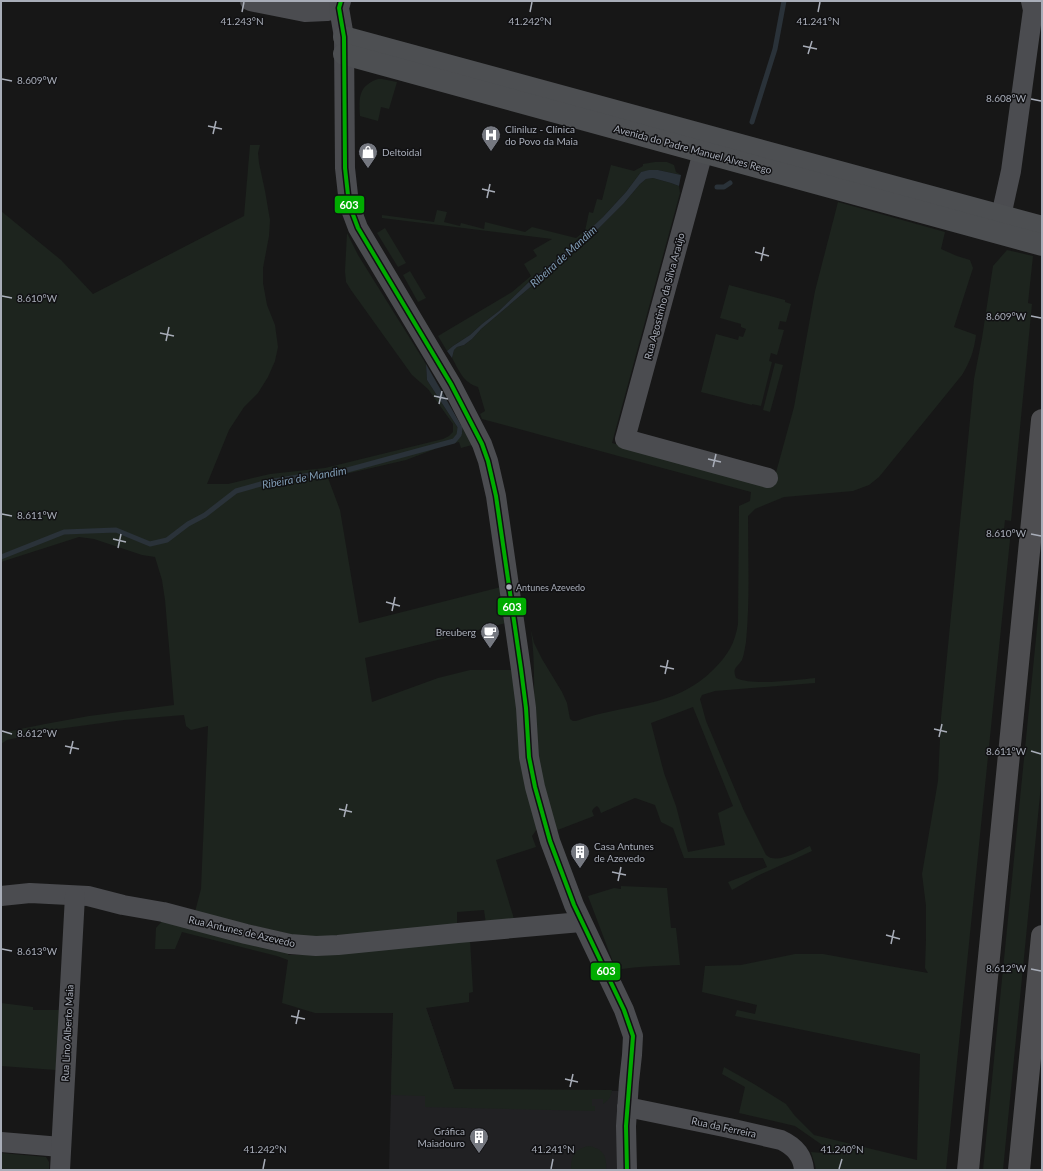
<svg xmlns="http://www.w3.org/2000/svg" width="1043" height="1171" font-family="Lato,sans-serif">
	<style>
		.built { fill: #212123 }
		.green { fill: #1d241e; fill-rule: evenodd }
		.water { fill: #2a3239 }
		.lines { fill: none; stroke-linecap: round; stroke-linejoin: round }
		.stream { stroke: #2a3239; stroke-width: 5 }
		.minor { stroke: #4b4c50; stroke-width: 20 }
		.major { stroke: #4d4f52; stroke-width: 22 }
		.highway { stroke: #4e4e51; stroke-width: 22 }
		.bus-1-casing { stroke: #111113; stroke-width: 7 }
		.bus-1 { stroke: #00ac00; stroke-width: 4 }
		.ticks { fill: none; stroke: #a8adb8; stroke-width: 1.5 }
		.bus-dot { fill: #a8adb8; stroke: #111113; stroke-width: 1.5 }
		.labels { text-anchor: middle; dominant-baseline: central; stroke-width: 3; stroke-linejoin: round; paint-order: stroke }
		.bus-label { font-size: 9px; fill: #a8adb8; stroke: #111113; text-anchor: start }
		.poi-label { font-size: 10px; fill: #a8adb8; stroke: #111113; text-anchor: start }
		.street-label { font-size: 10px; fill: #a8adb8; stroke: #111113 }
		.water-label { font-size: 11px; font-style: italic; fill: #7f9bb3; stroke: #111113 }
		.ticks-label { font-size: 10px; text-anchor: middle; fill: #a8adb8; stroke: #111113; stroke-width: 3; stroke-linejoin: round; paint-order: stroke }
		.line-badge { stroke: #111113; stroke-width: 1.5 }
		.badge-label { font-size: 11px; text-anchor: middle; font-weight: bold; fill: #fff }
	</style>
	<rect width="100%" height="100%" fill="#171717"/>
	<polygon class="built" points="426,1008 454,1089 627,1091 625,1170 389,1170 393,1013"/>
	<g class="green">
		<path d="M378,79H382L397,82L389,109L381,107L378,121L360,116C359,98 358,86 378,79Z"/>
		<polygon points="250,145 260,145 258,153 259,163 265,191 270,220 269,236 263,268 263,283 267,305 275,325 278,347 275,361 268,377 258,393 244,407 229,430 207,484 228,484 270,474 325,468 443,439 449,436 453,432 453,424 428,389 412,375 351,290 346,282 345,271 347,233 358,255 426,364 427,380 458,428 458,431 462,427 472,445 461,448 459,442 435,448 435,449 406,460 328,478 340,510 359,623 501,587 506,623 365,658 372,702 438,678 470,670 513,670 537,829 532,836 536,847 496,860 515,922 486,924 484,910 457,912 457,926 307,938 195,912 201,889 208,726 191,730 186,726 184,715 124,720 58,729 7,740 1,744 1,733 45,724 89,716 174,705 165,600 162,580 155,557 142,555 94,539 79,537 1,562 1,211 61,260 93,294 244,216"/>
		<polygon points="655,162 667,162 674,165 676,172 681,175 658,170 641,172 626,192 603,217 588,232 558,258 531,280 499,311 482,324 470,335 453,346 447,351 438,336 512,292 531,276 524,264 537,256 533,250 552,239 382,218 382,215 434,222 437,210 447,212 444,222 460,226 461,223 484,229 485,222 525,232 532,227 576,238 585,231 589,212 593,213 597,199 602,200 611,165 634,171 643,166 643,164"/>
		<path d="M653,178L671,183L679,186L680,193L612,443L772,487L794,407L815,291L838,202L945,232L941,249L957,256L970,260L973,268L954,327L976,335C974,351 970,362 962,375L879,477L869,485L853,491L784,497L755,509L748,516C748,558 750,600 746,642C745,647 744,655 742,660C737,668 732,667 736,678C753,686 795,680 815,678V683L715,691L702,695L700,699L706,721L744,811L766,855C776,865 799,851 810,846L812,851L757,876L732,890L728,882L767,867L763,858H684L673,828L661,822L655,805L635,798L601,813L599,808L597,806L594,808L592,811L594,816L555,831C547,800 537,769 535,738C533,701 536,666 531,630L534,643L542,659L562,692L567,703L570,719L573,721H576C625,703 675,709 714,669C728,655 735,643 738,624L739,506L750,501L751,492L482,419L480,414L485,411L478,387C463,382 460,372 452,358L454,350L457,347L464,345L472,339L481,329L593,234L624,203L640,184L646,179ZM693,707L733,806L718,813L725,845L688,852L676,806L664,773L651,723Z"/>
		<polygon points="385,228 406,263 398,267 377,233"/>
		<polygon points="1007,250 1033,256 1028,303 1032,304 1011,521 1005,520 1004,529 1011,530 946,1170 816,1170 815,1165 811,1152 835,1154 795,1126 739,1113 745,1087 722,1074 724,1067 754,1084 786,1104 795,1116 814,1135 917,1160 920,1054 735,1016 737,1010 755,1014 757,1005 702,992 705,966 741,965 795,954 823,954 928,973 925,968 926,939 926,906 922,874 938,781 941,718 974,379 982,338 993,266"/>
		<polygon points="410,271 426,298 418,302 403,275"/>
		<polygon points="729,285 785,300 785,302 791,304 786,322 780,321 778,329 784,330 777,355 771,353 769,361 772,362 761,406 752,404 752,405 701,392 716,334 738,340 739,336 743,337 746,329 741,327 741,324 720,318"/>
		<polygon points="775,363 783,365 770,412 763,410"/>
		<polygon points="1042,578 1042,775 1003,1170 983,1170"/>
		<path d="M621,886L667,888L671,928H676L680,965C658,966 637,966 616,970L588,896L614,888L621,889Z"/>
		<path d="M163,920L288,952V955H324L470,940L473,992L469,993V1002L426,1008L454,1089L612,1090C611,1097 609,1100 603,1104V1099H592V1106H595V1111L425,1107V1096L391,1095L393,1013H315L282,1003L288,960L277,956L182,932L175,949H155L156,928Z"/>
		<polygon points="1,1003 33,1007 33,1010 60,1010 56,1070 1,1066"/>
		<path d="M589,1146C603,1149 607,1156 606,1170H571C571,1156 574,1149 589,1146Z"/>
		<polygon points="1,1153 46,1157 49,1162 49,1170 1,1170"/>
	</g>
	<g class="water">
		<polygon points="649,170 658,170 681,175 679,186 671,183 653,178 646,179 640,184 624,203 593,234 481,329 472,339 464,345 457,347 454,350 452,358 447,351 453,346 470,335 482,324 499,311 531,280 571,247 603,217 626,192 641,172"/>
		<polygon points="426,364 462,427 462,434 459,435 458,428 427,380"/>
	</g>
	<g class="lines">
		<g class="stream">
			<polyline points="752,122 775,49 784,1"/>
			<polyline points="717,187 724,187 730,183"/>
			<polyline points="1,557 64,532 116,530 150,544 167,540 188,524 205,515 236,491 268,482 310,475 340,472 454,441 459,435 460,428"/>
		</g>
		<g class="minor">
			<polyline points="250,1 305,12 327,11 339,8"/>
			<polyline points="341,1 339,8 344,37 345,168 349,204 358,228 451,384 482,444 488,461 496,496 521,669 526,708 529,757 535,787 550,841 574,905 624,1010 633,1036 632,1055 629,1082 626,1126 627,1170"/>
			<polyline points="703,152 625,439 768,478"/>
			<polyline points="1001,216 1011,171 1033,10 1031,1"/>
			<polyline points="1,896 30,893 88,896 123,905 163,912 246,934 290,944 316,946 338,945 458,933 581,922"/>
			<path d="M627,1107L729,1128L781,1140C794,1146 803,1156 804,1170"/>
			<polyline points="1,1142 61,1147"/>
			<polyline points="60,1170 75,896"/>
		</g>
		<g class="major">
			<polyline points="344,37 1042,227"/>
			<polyline points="344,54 1042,245"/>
		</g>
		<g class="highway">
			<polyline points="968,1170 1042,420"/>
			<polyline points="1019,1170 1042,936"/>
		</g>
		<g class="bus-1-casing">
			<polyline id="bus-1" points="341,1 339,8 344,37 345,168 349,204 358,228 451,384 482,444 488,461 496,496 521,669 526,708 529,757 535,787 550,841 574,905 624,1010 633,1036 626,1126 627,1170"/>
		</g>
		<use href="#bus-1" class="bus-1"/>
	</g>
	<path class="ticks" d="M242,12L244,2M530,12L532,2M818,12L820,2M803,46L817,49M808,54L812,41M2,79L12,81M1031,99L1041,101M208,126L222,129M213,134L216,121M482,189L495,192M487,198L490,184M755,252L769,256M761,261L764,247M2,296L12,298M1031,316L1041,318M160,333L174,336M166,341L169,327M434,396L448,399M439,404L442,391M708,459L721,462M713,467L716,454M2,514L12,516M1031,534L1041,536M113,539L126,542M118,548L121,534M386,602L400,606M392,611L395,597M660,666L674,669M665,674L668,660M934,729L947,732M2,731L12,734M939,737L942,724M65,746L79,749M1031,751L1041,754M70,754L73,741M339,809L352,812M344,817L347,804M612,872L626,875M618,881L621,867M886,935L900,939M891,944L894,930M2,949L12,951M1031,969L1041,971M291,1016L305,1019M296,1024L299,1010M565,1079L578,1082M570,1087L573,1074M263,1169L265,1159M551,1169L553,1159M839,1169L842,1159"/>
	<defs>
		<g id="hospital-pin" transform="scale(1)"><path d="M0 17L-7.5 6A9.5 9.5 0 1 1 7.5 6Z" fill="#757880" stroke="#111113"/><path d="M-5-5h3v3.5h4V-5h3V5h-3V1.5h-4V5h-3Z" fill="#fff"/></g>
		<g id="shop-pin" transform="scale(1)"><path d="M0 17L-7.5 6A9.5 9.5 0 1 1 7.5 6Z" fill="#757880" stroke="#111113"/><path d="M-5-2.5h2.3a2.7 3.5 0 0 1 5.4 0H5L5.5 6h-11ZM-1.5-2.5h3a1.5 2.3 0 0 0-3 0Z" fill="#fff"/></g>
		<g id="cafe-pin" transform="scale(1)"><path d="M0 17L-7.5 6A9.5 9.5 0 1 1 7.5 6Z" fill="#757880" stroke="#111113"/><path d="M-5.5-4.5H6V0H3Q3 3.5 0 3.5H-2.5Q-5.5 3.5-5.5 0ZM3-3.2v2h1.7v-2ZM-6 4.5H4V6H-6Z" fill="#fff"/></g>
		<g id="building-pin" transform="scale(1)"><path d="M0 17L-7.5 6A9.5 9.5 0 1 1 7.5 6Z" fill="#757880" stroke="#111113"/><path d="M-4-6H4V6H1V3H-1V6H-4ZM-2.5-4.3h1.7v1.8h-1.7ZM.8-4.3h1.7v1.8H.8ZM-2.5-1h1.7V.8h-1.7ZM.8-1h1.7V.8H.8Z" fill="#fff"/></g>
	</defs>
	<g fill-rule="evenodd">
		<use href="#hospital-pin" x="491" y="135"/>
		<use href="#shop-pin" x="368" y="152"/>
		<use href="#cafe-pin" x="490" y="632"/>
		<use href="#building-pin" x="580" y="852"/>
		<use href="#building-pin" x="479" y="1137"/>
	</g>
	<circle class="bus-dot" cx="509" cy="587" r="3.5"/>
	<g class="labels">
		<g class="bus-label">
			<text x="516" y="587">Antunes Azevedo</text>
		</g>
		<g class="poi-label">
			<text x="505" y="129">Cliniluz - Clínica<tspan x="505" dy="12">do Povo da Maia</tspan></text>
			<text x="382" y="152">Deltoidal</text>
			<text x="476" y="632" text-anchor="end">Breuberg</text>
			<text x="594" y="846">Casa Antunes<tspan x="594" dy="12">de Azevedo</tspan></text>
			<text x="465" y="1131" text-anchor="end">Gráfica<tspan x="465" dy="12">Maiadouro</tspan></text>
		</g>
		<g class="street-label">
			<text transform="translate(693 149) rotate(15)">Avenida do Padre Manuel Alves Rego</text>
			<text transform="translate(664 296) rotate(-75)">Rua Agostinho da Silva Araújo</text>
			<text transform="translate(242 931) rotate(13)">Rua Antunes de Azevedo</text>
			<text transform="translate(67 1033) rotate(-87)">Rua Lino Alberto Maia</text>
			<text transform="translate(724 1127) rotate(12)">Rua da Ferreira</text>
		</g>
		<g class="water-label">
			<text transform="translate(563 256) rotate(-42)">Ribeira de Mandim</text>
			<text transform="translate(304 477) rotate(-10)">Ribeira de Mandim</text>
		</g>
	</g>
	<g class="ticks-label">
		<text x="242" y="25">41.243°N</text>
		<text x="530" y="25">41.242°N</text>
		<text x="818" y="25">41.241°N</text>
		<text x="37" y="84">8.609°W</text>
		<text x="1006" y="102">8.608°W</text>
		<text x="37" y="302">8.610°W</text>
		<text x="1006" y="320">8.609°W</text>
		<text x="37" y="519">8.611°W</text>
		<text x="1006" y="537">8.610°W</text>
		<text x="37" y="737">8.612°W</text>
		<text x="1006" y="755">8.611°W</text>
		<text x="37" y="955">8.613°W</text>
		<text x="1006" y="972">8.612°W</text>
		<text x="265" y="1153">41.242°N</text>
		<text x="553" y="1153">41.241°N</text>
		<text x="842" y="1153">41.240°N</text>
	</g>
	<g class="line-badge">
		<rect x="334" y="195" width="31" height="19" rx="4" fill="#00ac00"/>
		<rect x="497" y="597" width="30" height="19" rx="4" fill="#00ac00"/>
		<rect x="590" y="962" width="31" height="19" rx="4" fill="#00ac00"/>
	</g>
	<g class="badge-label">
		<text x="349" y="209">603</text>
		<text x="512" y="611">603</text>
		<text x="606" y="975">603</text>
	</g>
	<rect width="1043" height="1171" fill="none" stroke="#a8adb8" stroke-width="4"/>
</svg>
